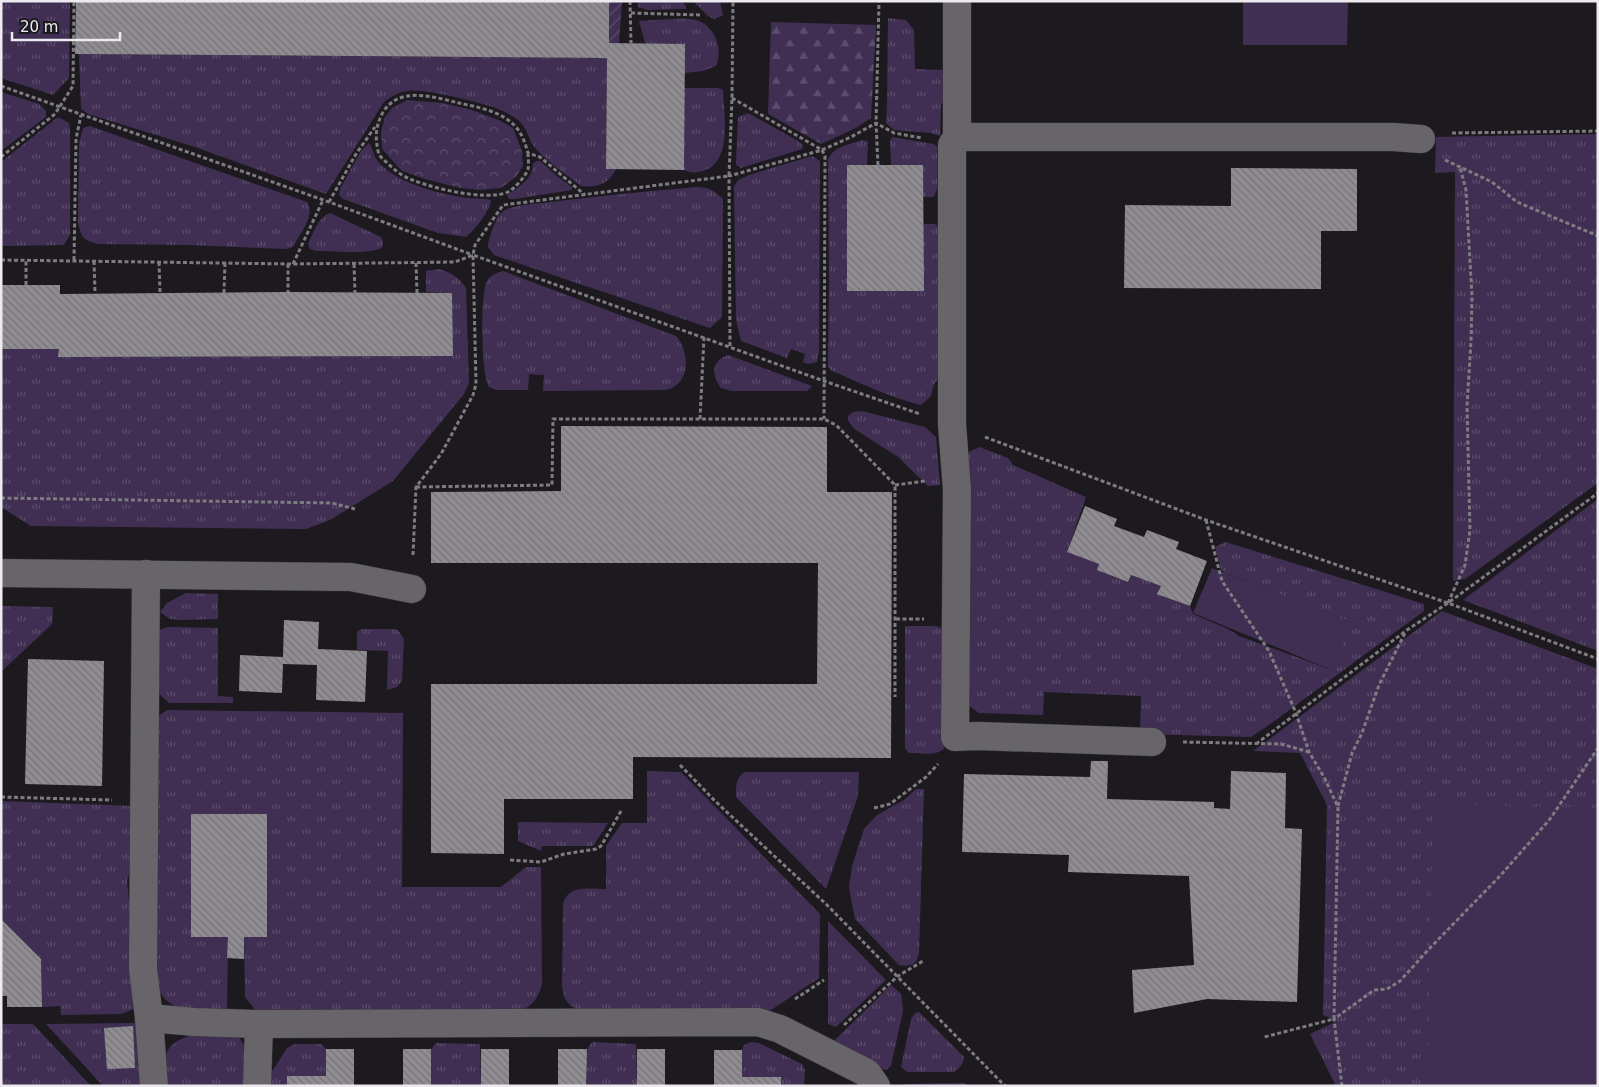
<svg xmlns="http://www.w3.org/2000/svg" width="1599" height="1087" font-family="'DejaVu Sans',sans-serif">
	<style>
		.grass { fill: url(#grass-tufts) }
		.forest { fill: url(#forest-firs) }
		.park { fill: url(#park-crowns) }
		.garden { fill: url(#garden-furrows) }
		.pitch { fill: #402f53 }
		.building { fill: url(#building-back-hatch) }
		.lines { fill: none; stroke-linecap: round; stroke-linejoin: round }
		.minor-casing { stroke: #39383b; stroke-width: 29 }
		.path { stroke: #7e7c80; stroke-width: 3; stroke-dasharray: 4 2.5; stroke-linecap: butt }
		.minor { stroke: #67646a; stroke-width: 28 }
	</style>
	<defs>
		<pattern id="grass-tufts" width="24" height="20" patternUnits="userSpaceOnUse" patternTransform="scale(1.25)"><rect width="24" height="20" fill="#402f53"/><path d="M3 7l-1-3M5 7V3M7 7l1-3M15 17l-1-3M17 17v-4M19 17l1-3" fill="none" stroke="#5c4d6c"/></pattern>
		<pattern id="forest-firs" width="22" height="20" patternUnits="userSpaceOnUse" patternTransform="scale(1.25)"><rect width="22" height="20" fill="#402f53"/><path d="M5 1l3.5 6h-7zM16 11l3.5 6h-7z" fill="#5c4d6c"/></pattern>
		<pattern id="park-crowns" width="20" height="18" patternUnits="userSpaceOnUse" patternTransform="scale(1.25)"><rect width="20" height="18" fill="#402f53"/><path d="M2 6a3 3 0 1 1 6 0M12 15a3 3 0 1 1 6 0" fill="none" stroke="#5c4d6c"/></pattern>
		<pattern id="garden-furrows" width="10" height="10" patternUnits="userSpaceOnUse" patternTransform="scale(1.25)"><rect width="10" height="10" fill="#402f53"/><path d="M-1 1l2-2M0 10L10 0M9 11l2-2" fill="none" stroke="#5c4d6c"/></pattern>
		<pattern id="building-back-hatch" width="6" height="6" patternUnits="userSpaceOnUse" patternTransform="scale(1.25)"><rect width="6" height="6" fill="#8f8c92"/><path d="M-1 5l2 2M0 0l6 6M5-1l2 2" fill="none" stroke="#767478"/></pattern>
	</defs>
	<rect width="100%" height="100%" fill="#1c1a1f"/>
	<g class="grass">
		<polygon points="1,1 70,1 69,78 53,95 1,78"/>
		<polygon points="637,1 681,1 686,6 686,9 647,10 638,7"/>
		<polygon points="693,1 720,1 723,15 714,19 708,16"/>
		<polygon points="888,18 906,20 914,30 915,69 942,70 951,83 949,99 941,104 940,136 931,133 894,130 886,123 887,106"/>
		<path d="M671,19C680,19 691,18 699,21C716,28 723,51 716,66L703,71L685,73L645,43L639,21Z"/>
		<path d="M79,54L607,58L606,168L616,169C609,184 597,188 581,186C566,174 549,163 536,149C530,143 528,131 521,123C515,117 506,112 498,109C483,103 423,88 408,91C399,92 392,96 384,102L326,194L195,147L88,114L81,109Z"/>
		<path d="M684,88H718L723,90C724,115 733,162 703,171C696,173 690,173 684,170Z"/>
		<polygon points="1,92 39,104 46,111 46,117 1,151"/>
		<polygon points="748,113 800,142 803,146 802,149 741,168 736,165 736,161 738,117"/>
		<polygon points="58,117 69,123 70,128 70,235 64,245 1,246 1,162"/>
		<path d="M90,126L307,202C316,215 299,235 293,247L286,249L189,245L98,244C83,240 82,238 78,223L79,143L83,128Z"/>
		<polygon points="1598,134 1598,483 1465,579 1453,581 1455,172 1435,173 1436,137"/>
		<polygon points="892,137 934,144 937,147 937,189 934,197 923,197 923,165 891,165 890,141"/>
		<path d="M862,140L868,141L867,165L847,166L848,291H923V224H935L939,227V376L933,387L931,396L921,405C891,398 861,383 832,371L828,367L829,277L828,160C833,146 849,145 862,140Z"/>
		<path d="M369,143C373,148 373,155 377,160C394,183 442,195 468,198C476,199 484,198 491,200C490,211 475,230 466,237L438,233L343,199L339,195L340,189L361,151Z"/>
		<polygon points="812,156 820,161 819,351 817,362 808,364 803,362 805,354 791,349 787,358 741,341 736,320 734,187 738,180 749,175"/>
		<path d="M536,161H540L558,177L572,187V190L515,199H509L507,195C519,187 532,180 533,164Z"/>
		<path d="M697,187C708,187 715,191 723,199L722,317L710,328L494,255L488,247C488,240 496,216 502,212C513,204 538,204 551,202C600,196 648,191 697,187Z"/>
		<path d="M330,213L381,237L383,241L382,248C364,255 335,251 316,251L310,249L308,244C313,234 318,217 330,213Z"/>
		<path d="M438,269C449,271 460,278 466,288L469,383L464,394L393,481L330,520L306,529L31,526L1,507V349H59V357L452,356V293L426,292V271Z"/>
		<path d="M503,271L676,336C690,352 691,384 666,390L543,391L544,375L529,374L528,390H496L489,387C481,375 480,295 487,281C490,275 497,273 503,271Z"/>
		<path d="M728,355L812,386L807,391H732L721,388C711,375 711,361 728,355Z"/>
		<polygon points="862,411 925,427 936,437 940,485 928,486 898,457 853,428 848,420 848,416 853,412"/>
		<polygon points="979,447 1008,458 1013,465 1086,497 1067,552 1099,564 1097,570 1128,582 1131,575 1161,586 1158,593 1190,606 1193,614 1228,629 1239,636 1332,670 1351,622 1225,573 1221,569 1215,547 1226,542 1424,604 1424,611 1273,722 1251,737 1140,734 1141,696 1044,692 1043,715 979,713 964,702 965,454"/>
		<polygon points="1598,499 1598,651 1463,600"/>
		<polygon points="186,593 218,594 218,619 181,620 170,619 160,612 167,603"/>
		<polygon points="1,606 53,607 52,624 1,672"/>
		<polygon points="1442,611 1598,669 1598,1086 1336,1086 1310,1034 1337,1021 1323,1015 1327,805 1300,753 1253,751"/>
		<path d="M905,626H936L941,628L943,631L945,747C937,757 924,753 912,753H909L905,748Z"/>
		<polygon points="171,627 218,628 218,696 233,697 233,703 169,703 156,691 157,632 164,628"/>
		<polygon points="361,629 394,629 398,630 404,639 402,681 397,687 387,690 388,651 357,650 357,632"/>
		<path d="M167,710L403,713L402,887H501L526,867H541L542,983C540,995 534,1004 524,1009L257,1012L245,997L244,937H267V815L192,814L191,936L228,937L227,1012C204,1011 168,1015 158,988C156,982 155,975 154,969L156,723L160,715Z"/>
		<path d="M647,771L681,772L820,914L819,978L765,1014L577,1009C566,1004 564,998 562,986L563,904C568,884 590,889 606,889V846L622,823H647Z"/>
		<path d="M745,772H859L858,796L826,889L736,797C736,787 735,778 745,772Z"/>
		<path d="M916,789H924L919,953C917,965 910,967 899,965L855,919L849,888L852,866L864,829L877,815L904,800Z"/>
		<polygon points="1,801 135,806 134,856 127,881 133,945 133,1009 122,1014 61,1015 60,1006 42,1007 41,959 1,919"/>
		<polygon points="518,822 608,823 593,846 542,846 541,851 518,841"/>
		<polygon points="828,921 886,980 836,1027 828,1024"/>
		<polygon points="891,985 901,994 903,1011 891,1066 886,1070 877,1068 831,1044"/>
		<path d="M919,1012L964,1057C963,1064 960,1069 953,1072H907L901,1067L911,1019L915,1013Z"/>
		<polygon points="136,1023 143,1086 103,1086 46,1024"/>
		<polygon points="1,1024 33,1024 91,1086 1,1086"/>
		<path d="M193,1035H236C251,1048 247,1067 246,1086H165C164,1057 161,1044 193,1035Z"/>
		<path d="M593,1042L636,1044L637,1085H586C586,1073 582,1049 593,1042Z"/>
		<polygon points="751,1042 759,1043 802,1064 805,1070 804,1086 781,1086 781,1077 742,1077 742,1050 744,1045"/>
		<polygon points="436,1043 480,1044 481,1085 431,1085 431,1049"/>
		<polygon points="295,1044 321,1044 326,1049 326,1076 287,1076 287,1086 268,1086 268,1073 271,1073 287,1048"/>
		<polygon points="963,1083 971,1086 899,1086 908,1084"/>
	</g>
	<polygon class="forest" points="771,22 876,25 871,118 856,128 821,144 768,114"/>
	<polygon class="park" points="407,100 443,103 472,110 501,121 513,128 522,151 523,166 516,177 501,188 480,190 460,188 425,179 402,171 382,149 381,131 385,117 392,108"/>
	<polygon class="garden" points="609,1 622,1 619,43 609,43"/>
	<g class="pitch">
		<polygon points="1243,1 1348,1 1347,45 1243,45"/>
		<polygon points="1212,568 1352,622 1332,670 1193,613"/>
		<polygon points="1433,804 1598,808 1598,1086 1427,1086"/>
	</g>
	<g class="building">
		<polygon points="76,1 609,1 609,43 685,44 684,170 606,169 607,58 75,54"/>
		<polygon points="847,165 923,165 924,291 847,291"/>
		<polygon points="1231,168 1357,169 1357,231 1321,231 1321,289 1124,288 1125,205 1231,206"/>
		<polygon points="1,285 60,285 60,294 288,292 452,293 453,356 58,357 59,349 1,349"/>
		<polygon points="561,426 827,427 827,492 892,492 891,758 633,757 633,799 504,799 504,854 431,853 431,684 817,684 818,563 431,563 431,492 561,491"/>
		<polygon points="1085,506 1117,519 1114,526 1144,537 1147,530 1179,542 1176,549 1207,561 1190,606 1157,594 1161,586 1131,575 1128,582 1097,570 1099,564 1067,552"/>
		<polygon points="284,620 319,622 318,649 367,651 365,702 316,700 317,665 283,664 282,693 239,691 240,655 283,657"/>
		<polygon points="28,659 104,661 102,786 25,784"/>
		<polygon points="1091,761 1108,761 1107,799 1214,802 1214,808 1230,809 1231,771 1286,773 1285,828 1302,829 1297,1002 1207,999 1134,1013 1132,970 1194,965 1189,876 1068,872 1069,855 962,852 964,774 1090,777"/>
		<polygon points="191,814 267,814 267,937 244,937 244,959 227,958 228,937 191,937"/>
		<polygon points="1,919 41,959 42,1007 7,1007 7,996 1,996"/>
		<polygon points="133,1026 135,1068 107,1069 104,1028"/>
		<polygon points="326,1049 354,1049 354,1086 287,1086 287,1076 326,1076"/>
		<rect x="403" y="1049" width="28" height="37"/>
		<rect x="481" y="1049" width="28" height="37"/>
		<polygon points="558,1049 587,1049 586,1086 558,1086"/>
		<rect x="637" y="1049" width="28" height="37"/>
		<polygon points="714,1050 742,1050 742,1077 781,1077 781,1086 714,1086"/>
	</g>
	<g class="lines">
		<g class="minor-casing">
			<g id="minor">
				<polyline points="957,1 957,137 952,145 952,424 957,490 955,737 978,736 1152,742"/>
				<polyline points="957,137 1393,137 1421,139"/>
				<polyline points="1,573 351,577 412,589"/>
				<polyline points="146,574 143,969 149,1018 154,1086"/>
				<polyline points="149,1018 195,1022 259,1024 758,1022 780,1029 867,1073 876,1086"/>
				<polyline points="257,1086 259,1024"/>
			</g>
		</g>
		<g class="path">
			<polyline points="630,1 631,43"/>
			<polyline points="631,13 701,15"/>
			<polyline points="1,86 329,202 473,255"/>
			<polyline points="732,98 822,150 851,137 876,123 894,133 922,138"/>
			<polyline points="1452,133 1598,131"/>
			<path d="M528,153C528,157 529,164 528,169C526,176 514,189 508,192C486,202 423,187 402,175C393,169 386,162 379,155C375,139 375,128 382,114C398,85 433,97 459,103C477,107 501,111 515,126C522,133 525,143 528,153L540,157L585,195"/>
			<polyline points="1,157 55,114 73,86 74,1"/>
			<polyline points="1445,160 1492,182 1517,202 1598,236"/>
			<polyline points="878,165 876,123 879,1"/>
			<polyline points="329,202 356,154 375,127"/>
			<polyline points="1,260 293,264 455,262 473,255 824,381 920,414"/>
			<polyline points="74,260 76,139 81,115"/>
			<polyline points="94,261 95,293"/>
			<polyline points="159,262 160,293"/>
			<polyline points="416,263 417,293"/>
			<polyline points="288,264 288,292"/>
			<polyline points="293,264 323,200"/>
			<polyline points="354,264 355,293"/>
			<polyline points="26,285 26,260"/>
			<polyline points="224,293 225,263"/>
			<polyline points="730,346 729,176 822,150 825,156 824,419"/>
			<polyline points="700,419 704,337"/>
			<polyline points="985,437 1206,520 1448,603 1598,659"/>
			<polyline points="895,485 925,481"/>
			<polyline points="416,487 552,485 553,419 824,419 836,425 895,485 895,697"/>
			<polyline points="1,498 332,503 355,509"/>
			<polyline points="1206,520 1222,581 1269,651 1296,713 1309,752 1324,777 1338,807 1334,1019 1264,1037"/>
			<polyline points="413,555 416,487 441,454 473,395 476,384 473,255 475,245 503,205 729,176 732,98 733,1"/>
			<polyline points="1448,603 1465,565 1470,530 1467,406 1471,341 1472,297 1466,190 1460,167"/>
			<polyline points="896,619 924,619"/>
			<polyline points="1183,742 1281,744 1309,752"/>
			<polyline points="1256,744 1407,630 1448,603 1598,493"/>
			<polyline points="680,765 715,801 826,904 1005,1086"/>
			<polyline points="1,797 112,800"/>
			<polyline points="1338,806 1352,753 1362,733 1379,685 1406,631"/>
			<polyline points="874,808 890,804 926,777 938,764"/>
			<polyline points="510,860 541,862 564,854 596,849 601,846 621,811"/>
			<polyline points="795,999 824,980"/>
			<polyline points="844,1025 898,976 923,961"/>
			<polyline points="1342,1086 1334,1019 1374,990 1387,989 1400,981 1428,950 1500,876 1550,819 1598,748"/>
		</g>
		<use href="#minor" class="minor"/>
	</g>
	<rect width="1599" height="1087" fill="none" stroke="#edebef" stroke-width="5"/>
	<path d="M12 32v8h108v-8" fill="none" stroke="#edebef" stroke-width="2.5"/>
	<text x="20" y="32" font-size="15" fill="#edebef" stroke="#1c1a1f" stroke-width="4" paint-order="stroke">20 m</text>
</svg>
